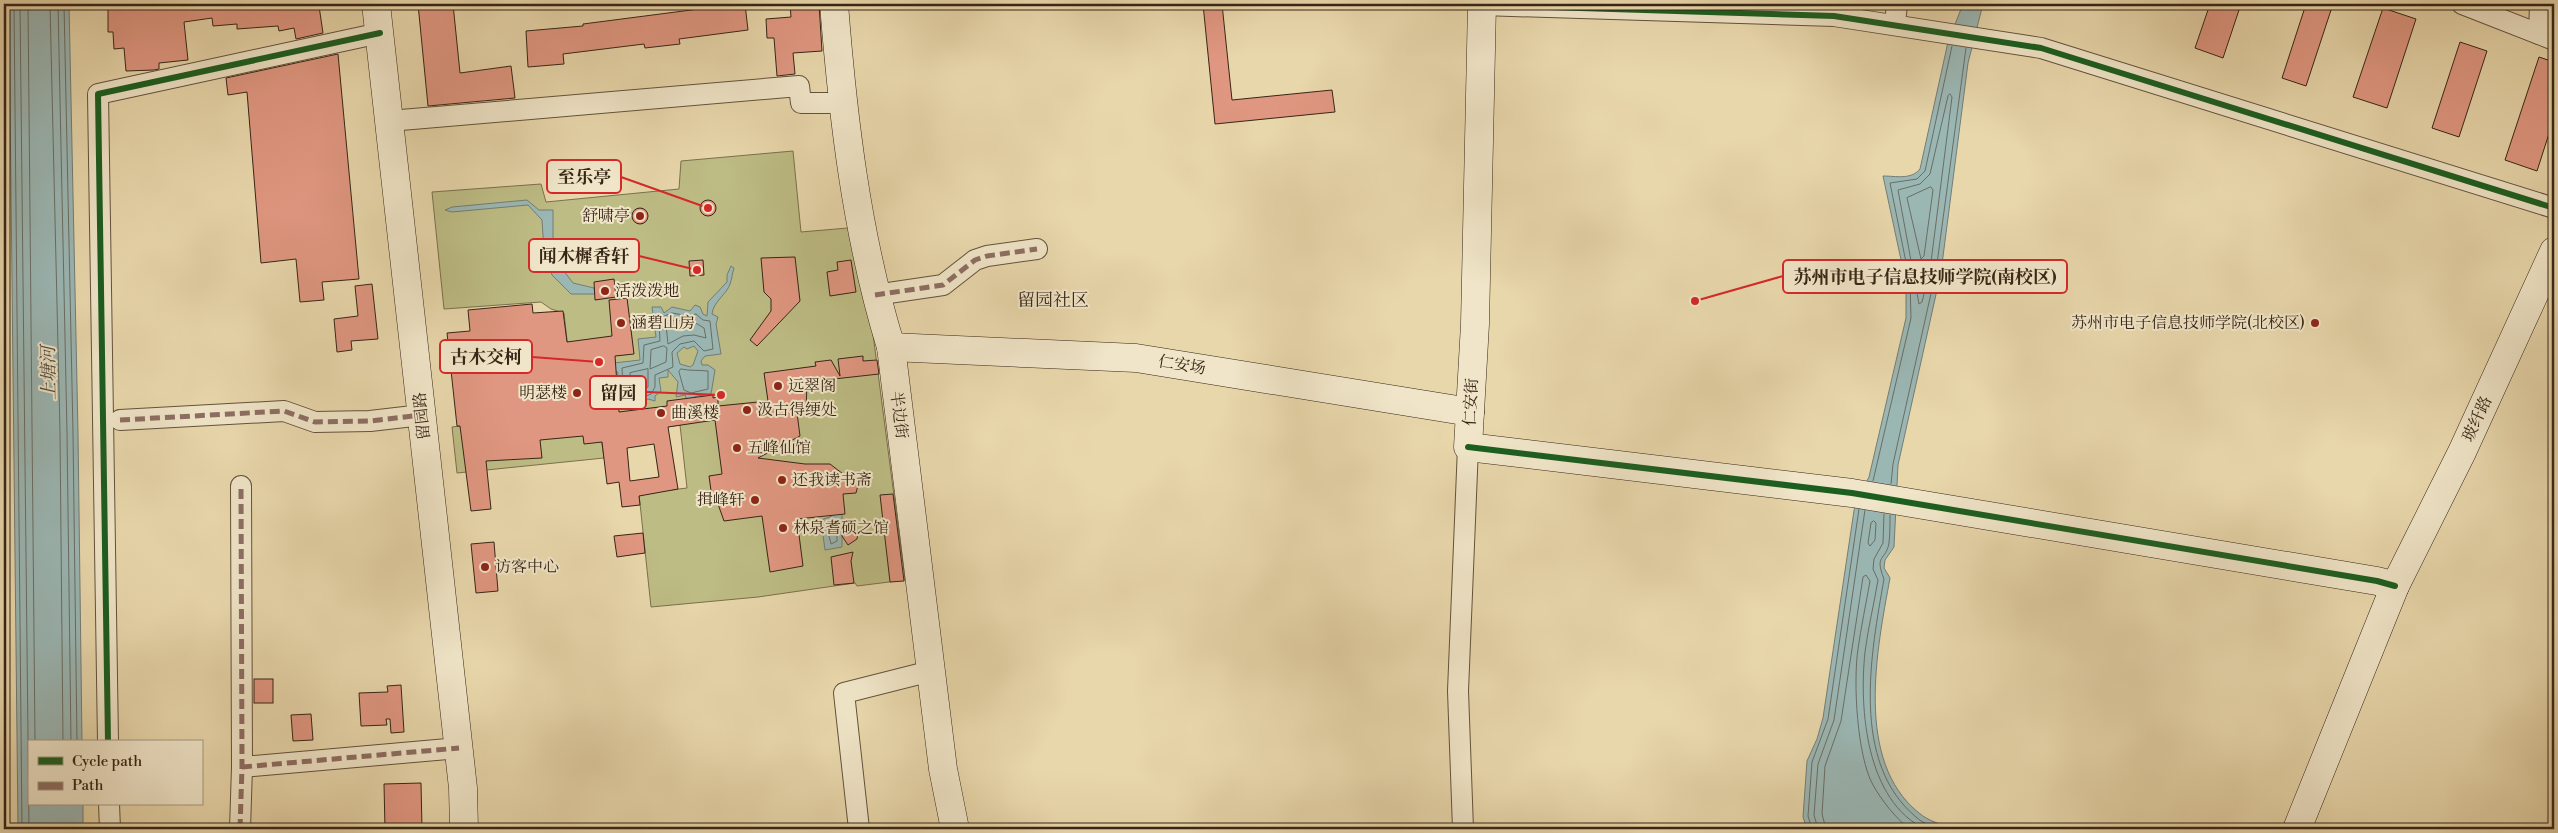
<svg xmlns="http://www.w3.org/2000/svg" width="2558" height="833" font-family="'Libre Bodoni','Noto Serif SC',serif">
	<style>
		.garden { fill: #bdbc84; stroke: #7a704d }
		.water { fill: #9bb7b4; stroke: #737d75; fill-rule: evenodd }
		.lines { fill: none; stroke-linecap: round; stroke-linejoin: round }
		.shore { stroke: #696e65; stroke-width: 1 }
		.building { fill: #e09781; stroke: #372516; fill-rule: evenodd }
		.street-casing { stroke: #63523b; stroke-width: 22 }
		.secondary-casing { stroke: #372516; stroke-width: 29 }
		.street { stroke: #f0e5c8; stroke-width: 20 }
		.secondary { stroke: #f0e5c8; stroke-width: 28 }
		.quiet { stroke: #8d6e63; stroke-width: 5; stroke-dasharray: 10 5; stroke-linecap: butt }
		.cycleway-casing { stroke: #f0e5c8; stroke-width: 9 }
		.cycleway { stroke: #1b5e20; stroke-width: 6 }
		.poi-dot { fill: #8f2418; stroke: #f0e5c8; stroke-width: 2 }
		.labels { text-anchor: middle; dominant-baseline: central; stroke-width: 4; stroke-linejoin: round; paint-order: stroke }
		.poi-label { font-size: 16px; fill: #372516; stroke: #f0e5c8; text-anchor: start }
		.street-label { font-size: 16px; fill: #372516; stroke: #f0e5c8 }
		.neighbourhood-label { font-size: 18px; fill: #372516; stroke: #f0e5c8 }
		.water-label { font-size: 18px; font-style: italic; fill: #504a3e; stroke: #f0e5c8 }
		.leader { fill: none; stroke: #d62828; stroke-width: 2 }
		.callout-dot { fill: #d62828; stroke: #f0e5c8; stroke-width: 2 }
		.callout { fill: #f0e5c8; stroke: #d62828; stroke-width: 2 }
		.callout-label { font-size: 18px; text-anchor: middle; font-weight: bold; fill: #372516 }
	</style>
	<rect width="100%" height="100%" fill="#e8d7ab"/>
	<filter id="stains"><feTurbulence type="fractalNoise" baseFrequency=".004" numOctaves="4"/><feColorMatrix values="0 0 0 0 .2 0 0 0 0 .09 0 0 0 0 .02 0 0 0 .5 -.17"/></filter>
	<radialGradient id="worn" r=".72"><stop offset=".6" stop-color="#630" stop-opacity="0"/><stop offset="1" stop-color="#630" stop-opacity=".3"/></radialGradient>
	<polygon class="garden" points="793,151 801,232 859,227 905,580 857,586 855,583 758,597 651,607 639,494 687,488 680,425 601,437 604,458 457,473 452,427 563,414 569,358 564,313 551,309 541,302 444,309 432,192 541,184 546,202 679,189 681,161"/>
	<g class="water">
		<polygon points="9,4 69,4 78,433 82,742 29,742 29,804 83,804 83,829 18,829"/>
		<path d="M1963,4H1983L1968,63L1941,272L1898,465L1894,547L1885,560L1884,568L1890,578C1877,649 1854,761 1919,813C1928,821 1943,825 1954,829H1807L1803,817L1807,761L1817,739L1823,718L1855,504L1869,477L1906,318V283L1883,176C1896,176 1911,180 1920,169L1948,42Z"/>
		<polygon points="527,200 539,210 553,210 553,248 560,266 573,283 594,288 595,294 571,294 552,275 544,251 542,220 528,205 452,212 445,210 452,207"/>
		<path d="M731,266L734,268C732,274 732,279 730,284C727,294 713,302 712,314L718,317L716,324L721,354L705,356L701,361L702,365H708L715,370L711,394L697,396L687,400L685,395L676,397L678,382L668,370V377L659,378L661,391L655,396V401L648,399L642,402V406L630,403L628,408H622L621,394L617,388L618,372H615L614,363L640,360L638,339L656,337L652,307H661L664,313L672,307L690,311L695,305L700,307L703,314L707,316L708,302L727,282V275ZM694,346L698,351L693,365L690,367L680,364L677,353L684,347L687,349Z"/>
		<polygon points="837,511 842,515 842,547 825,550 821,520 832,516 832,512"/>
	</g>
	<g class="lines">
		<g class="shore">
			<polyline points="14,4 22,829"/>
			<polyline points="20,4 29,829"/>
			<polyline points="28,4 35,742"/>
			<polyline points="50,4 60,433 63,742"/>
			<polyline points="58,4 67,433 71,742"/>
			<polyline points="64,4 73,433 77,742"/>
			<polygon points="1950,94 1952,97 1930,270 1922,302 1919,304 1898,190 1920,184 1930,174 1948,96"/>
			<polygon points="1931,187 1933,190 1924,256 1921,259 1907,198"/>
			<polygon points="672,313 689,316 696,314 703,320 710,321 713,349 704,351 694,341 680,344 672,352 673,367 655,375 655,387 651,394 637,400 627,398 623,387 622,368 643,363 644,345 660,341 659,319"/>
			<polygon points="675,320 694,322 704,328 706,338 694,335 683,336 668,344 666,325"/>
			<polygon points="664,346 667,348 666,362 650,369 651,350"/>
			<polygon points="648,369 648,387 633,392 630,386 630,373"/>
			<path d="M681,369C691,371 698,370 708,371V389L691,393L684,390L679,372Z"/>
			<polyline points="1873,481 1911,318 1910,282 1890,183 1917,179 1925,171 1952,46"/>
			<polyline points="1891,484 1893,464 1936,271 1966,48"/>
			<path d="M1884,514L1883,543L1874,559L1873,569L1878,580C1874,604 1868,628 1865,652C1859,709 1866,801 1925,829"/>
			<path d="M1890,515C1890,524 1890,534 1889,543C1886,561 1874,554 1884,579C1871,653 1850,762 1916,817C1922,823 1932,826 1940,829"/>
			<polygon points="835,520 837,523 837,541 831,544 826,524"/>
			<polygon points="1874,521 1876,523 1875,540 1870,546 1868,543 1871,523"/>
			<polyline points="1812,829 1808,816 1812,762 1828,719 1859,509"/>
			<polyline points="1818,829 1814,815 1818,764 1834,720 1865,510"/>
			<path d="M1826,829L1822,814L1825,766L1841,721L1863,577L1866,575L1870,581C1866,604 1861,627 1858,649C1853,682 1857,756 1873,785C1882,801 1895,817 1909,829"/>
		</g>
	</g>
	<g class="building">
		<polygon points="108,4 299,4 299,9 319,6 323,33 296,39 294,28 279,31 278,26 237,29 237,24 213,26 212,18 184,22 188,60 159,63 159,69 154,70 126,71 124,48 114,49 113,32 108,32"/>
		<polygon points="418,4 453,4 460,73 511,66 515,98 428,106"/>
		<polygon points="717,4 745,4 748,30 679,39 680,44 645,48 644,44 563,54 564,64 528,67 526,31 583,26 583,24 699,9 699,6"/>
		<polygon points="790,4 819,4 822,51 793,53 795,74 777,76 774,38 767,38 766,19 791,17"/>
		<polygon points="1203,4 1222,4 1232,100 1332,90 1335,112 1215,124"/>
		<polygon points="2210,4 2241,4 2223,58 2195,48"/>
		<polygon points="2306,4 2333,4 2306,86 2282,78"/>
		<polygon points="2383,8 2416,19 2387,108 2353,97"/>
		<polygon points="2460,42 2487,51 2459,137 2432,128"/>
		<polygon points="338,54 359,279 322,282 324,300 300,302 296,259 261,263 247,92 228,95 226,78"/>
		<polygon points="2539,57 2554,62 2554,118 2537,171 2505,160"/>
		<circle cx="708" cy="208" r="8"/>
		<circle cx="640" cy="216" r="8"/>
		<polygon points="795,257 800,301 757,346 750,340 771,311 771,299 764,292 761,258"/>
		<polygon points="703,260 704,275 690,276 689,261"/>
		<polygon points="851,260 856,292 830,296 827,272 838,270 837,262"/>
		<polygon points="614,279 616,297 595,300 594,282"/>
		<polygon points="372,284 378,339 351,341 352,350 337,352 334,319 358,316 355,286"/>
		<path d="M627,298L634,354L615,356L619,412L667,406V401L713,395V398L718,397V406L768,401L764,373L816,366L815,362L831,360L840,376L838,359L863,356V361L877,360L879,374L807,382L806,413H797L800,436L758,458L805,464H830L847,477L859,481L856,493L843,494L845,514L797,519L803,566L770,572L762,516L724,521L718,504L713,505L709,476L722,474L715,420L668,427L678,489L639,496L640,505L622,507L619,482L607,484L602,442L584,444L583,436L540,440L542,458L486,461L491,509L471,511L460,426H457L447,333L470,331L468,310L532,304L533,313L563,311L567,342L612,336L609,300ZM654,444L659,477L630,481L627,448Z"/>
		<polygon points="893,494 904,581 890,582 880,495"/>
		<polygon points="845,526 855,528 858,533 857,539 848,545 842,536"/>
		<polygon points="643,533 645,553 617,557 614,536"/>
		<polygon points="494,542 498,591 476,593 471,544"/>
		<polygon points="853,552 851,561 854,583 834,585 831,557"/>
		<rect x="254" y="679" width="19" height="24"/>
		<polygon points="401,685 404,732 391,733 390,719 386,719 387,725 361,726 359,693 388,692 387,686"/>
		<polygon points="311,714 313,740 293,741 291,715"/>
		<polygon points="421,783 422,829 385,829 384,784"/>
	</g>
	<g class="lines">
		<g class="street-casing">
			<g id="street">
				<polyline points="2462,4 2554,40"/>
				<polyline points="1482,5 1834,16 2041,48 2554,208"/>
				<polyline points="1895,24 1897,4"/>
				<polyline points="2539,34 2540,4"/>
				<polyline points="389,121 799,86 801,103 842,103"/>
				<polyline points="875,295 943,285 975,260 987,256 1037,249"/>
				<polyline points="120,420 284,411 315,422 370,421 422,415"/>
				<polyline points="108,742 98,94 380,33"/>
				<polyline points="242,767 459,748"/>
				<polyline points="109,804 110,829"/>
				<polyline points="240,829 242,767 241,486"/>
				<polyline points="859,829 844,693 931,671"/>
				<polyline points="1463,829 1458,691 1468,447"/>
			</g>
		</g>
		<g class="secondary-casing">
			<g id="secondary">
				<polyline points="376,4 463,788 464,829"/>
				<path d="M834,4C843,119 857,237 891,347L943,769L955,829"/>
				<polyline points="1482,4 1475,324 1468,447 1852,493 2377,581 2395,586"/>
				<polyline points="891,347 1136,358 1470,412"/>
				<polyline points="2297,829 2395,586 2462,452 2554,251"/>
			</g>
		</g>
		<use href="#street" class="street"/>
		<use href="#secondary" class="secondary"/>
		<g class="quiet">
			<polyline points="875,295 943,285 975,260 987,256 1037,249"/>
			<polyline points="120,420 284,411 315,422 370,421 422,415"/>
			<polyline points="242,767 459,748"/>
			<polyline points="240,829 242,767 241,486"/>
		</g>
		<g class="cycleway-casing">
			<g id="cycleway">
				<polyline points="1482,5 1834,16 2041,48 2554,208"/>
				<polyline points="1468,447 1852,493 2377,581 2395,586"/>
				<polyline points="108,742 98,94 380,33"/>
			</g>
		</g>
		<use href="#cycleway" class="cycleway"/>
	</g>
	<g class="poi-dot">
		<circle cx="640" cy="216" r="5"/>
		<circle cx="605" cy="291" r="5"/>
		<circle cx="621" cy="323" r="5"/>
		<circle cx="2315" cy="323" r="5"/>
		<circle cx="778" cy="386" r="5"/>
		<circle cx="577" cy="393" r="5"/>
		<circle cx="747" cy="410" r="5"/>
		<circle cx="661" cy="413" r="5"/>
		<circle cx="737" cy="448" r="5"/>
		<circle cx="782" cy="480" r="5"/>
		<circle cx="755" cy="500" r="5"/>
		<circle cx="783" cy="528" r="5"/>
		<circle cx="485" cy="567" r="5"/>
	</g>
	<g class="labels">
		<g class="poi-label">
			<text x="630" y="216" text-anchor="end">舒啸亭</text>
			<text x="615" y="291">活泼泼地</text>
			<text x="631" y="323">涵碧山房</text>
			<text x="2305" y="323" text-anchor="end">苏州市电子信息技师学院(北校区)</text>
			<text x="788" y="386">远翠阁</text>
			<text x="567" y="393" text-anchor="end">明瑟楼</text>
			<text x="757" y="410">汲古得绠处</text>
			<text x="671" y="413">曲溪楼</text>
			<text x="747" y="448">五峰仙馆</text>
			<text x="792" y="480">还我读书斋</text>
			<text x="745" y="500" text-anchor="end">揖峰轩</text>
			<text x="793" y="528">林泉耆硕之馆</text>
			<text x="495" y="567">访客中心</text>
		</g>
		<g class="street-label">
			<text transform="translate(1182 365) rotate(9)">仁安场</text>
			<text transform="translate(1471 402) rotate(-87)">仁安街</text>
			<text transform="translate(899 415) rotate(83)">半边街</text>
			<text transform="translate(422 416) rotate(-96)">留园路</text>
			<text transform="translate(2477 419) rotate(-65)">玻纤路</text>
		</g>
		<g class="neighbourhood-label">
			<text x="1053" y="300">留园社区</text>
		</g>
		<g class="water-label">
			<text transform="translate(49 373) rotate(-91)">上塘河</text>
		</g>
	</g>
	<path class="leader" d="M708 208L621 177M697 270L639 256M1695 301L1783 276M599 362L532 357M721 395L646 392"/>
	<g class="callout-dot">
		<circle cx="708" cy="208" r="5"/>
		<circle cx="697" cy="270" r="5"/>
		<circle cx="1695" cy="301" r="5"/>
		<circle cx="599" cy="362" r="5"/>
		<circle cx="721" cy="395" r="5"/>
	</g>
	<g class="callout">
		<rect x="547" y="160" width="74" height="33" rx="5"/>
		<rect x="529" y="239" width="110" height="33" rx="5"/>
		<rect x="1783" y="260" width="284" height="33" rx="5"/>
		<rect x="440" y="340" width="92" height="33" rx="5"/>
		<rect x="590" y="376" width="56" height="33" rx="5"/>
	</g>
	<g class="callout-label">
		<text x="584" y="183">至乐亭</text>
		<text x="584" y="262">闻木樨香轩</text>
		<text x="1925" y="283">苏州市电子信息技师学院(南校区)</text>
		<text x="486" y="363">古木交柯</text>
		<text x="618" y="399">留园</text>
	</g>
	<rect width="2558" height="833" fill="none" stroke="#e8d7ab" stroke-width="20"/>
	<rect x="5" y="5" width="2548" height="823" fill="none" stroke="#372516" stroke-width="2.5"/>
	<rect x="10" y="10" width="2538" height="813" fill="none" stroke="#372516"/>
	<rect x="28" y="740" width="175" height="65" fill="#f0e5c8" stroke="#a69881"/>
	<rect x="38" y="757" width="25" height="8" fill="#1b5e20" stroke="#a69881"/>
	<text x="72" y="766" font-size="15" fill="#372516">Cycle path</text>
	<rect x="38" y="782" width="25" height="8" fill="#8d6e63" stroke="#a69881"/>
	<text x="72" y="790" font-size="15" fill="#372516">Path</text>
	<rect width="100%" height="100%" filter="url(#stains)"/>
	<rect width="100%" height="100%" fill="url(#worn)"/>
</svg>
